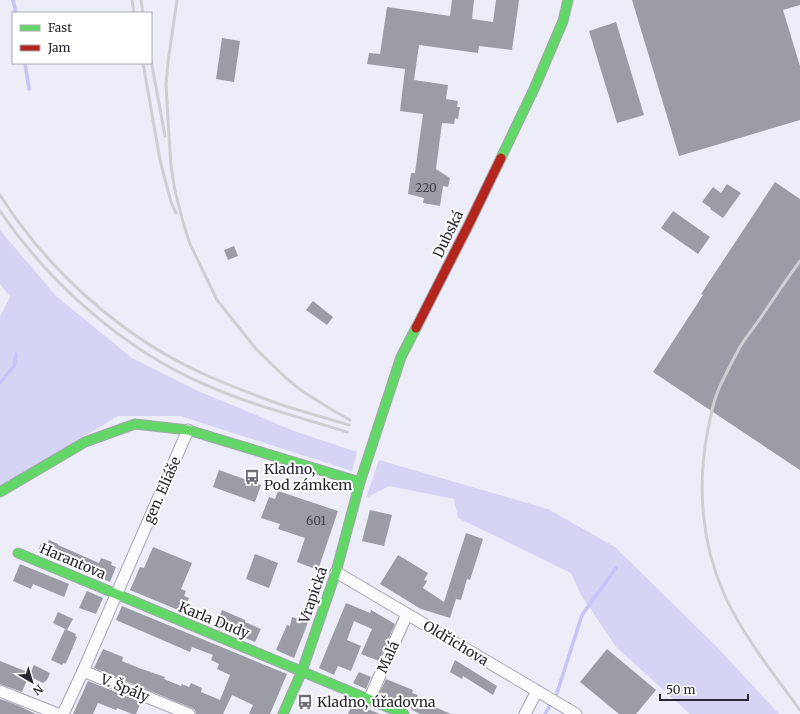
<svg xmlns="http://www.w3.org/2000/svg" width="800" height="714" font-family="Merriweather,serif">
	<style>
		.green { fill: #d5d4f4 }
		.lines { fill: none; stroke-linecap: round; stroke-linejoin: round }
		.stream { stroke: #c6c4f9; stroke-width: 3.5 }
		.building { fill: #9c9ca6 }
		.street-casing { stroke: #a4a4af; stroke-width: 13 }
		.fast-casing { stroke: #a4a4af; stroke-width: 11 }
		.jam-casing { stroke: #a4a4af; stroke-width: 11 }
		.street { stroke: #fcfcfe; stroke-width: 11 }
		.fast { stroke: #63d668; stroke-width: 9 }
		.jam { stroke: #b3261e; stroke-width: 9 }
		.rail { stroke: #cfcfd3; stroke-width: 3 }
		.labels { text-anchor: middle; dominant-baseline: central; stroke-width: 4; stroke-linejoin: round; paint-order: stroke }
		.number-label { font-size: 12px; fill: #44444e }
		.street-label { font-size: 14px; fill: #272731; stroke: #fff }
		.poi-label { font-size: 14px; fill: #272731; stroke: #fff; text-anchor: start }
	</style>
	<rect width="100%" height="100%" fill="#ededfa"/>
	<g class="green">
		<polygon points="0,230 56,296 132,358 196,390 294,431 357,452 352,471 180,416 118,416 0,487 0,316 10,297 0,284"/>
		<polygon points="379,460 548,509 615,547 716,646 779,714 690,714 616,647 581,595 571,573 458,518 454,499 389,486 366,498"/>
	</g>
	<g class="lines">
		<g class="stream">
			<polyline points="13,0 16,13"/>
			<polyline points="25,63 29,89"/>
			<polyline points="0,383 14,366 16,354"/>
			<polyline points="545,714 557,693 582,615 616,568"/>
		</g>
	</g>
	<g class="building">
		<polygon points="452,0 474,0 472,19 493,22 496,0 519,0 512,50 479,46 478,53 419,45 414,80 448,85 446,99 458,101 457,107 460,107 458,119 455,118 454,124 442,123 436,169 450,178 448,187 443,186 440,206 423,203 424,198 408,194 411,173 415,173 423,114 400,111 405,69 367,64 369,53 380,54 387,7 450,16"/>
		<polygon points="632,0 800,0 800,5 783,10 800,66 800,120 679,156"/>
		<polygon points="616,22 644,115 617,123 589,31"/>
		<polygon points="222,38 240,41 234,82 216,79"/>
		<polygon points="775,182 800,199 800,470 653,372 703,295 701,294"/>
		<polygon points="727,184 741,193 723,218 710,209 711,208 702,202 713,187 721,193"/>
		<polygon points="673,211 710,237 698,254 661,228"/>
		<polygon points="234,246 238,256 228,260 224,250"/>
		<polygon points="313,301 333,317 327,325 306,310"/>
		<polygon points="219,470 261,485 255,502 213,487"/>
		<polygon points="278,491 338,511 318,570 297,562 305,538 278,529 280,524 261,518 269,497 275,499"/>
		<polygon points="370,510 392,515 384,546 362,541"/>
		<polygon points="466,533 483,539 470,580 467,579 461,600 456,599 450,618 421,609 380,584 398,555 428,573 424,580 427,581 423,588 444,602"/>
		<polygon points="49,540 58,544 58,545 99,563 101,558 112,562 111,565 116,567 110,582 38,551 42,541 47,543"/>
		<polygon points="153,547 192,563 181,589 186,591 184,596 189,598 183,612 130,590 140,567 144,568"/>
		<polygon points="255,554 278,563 269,588 246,579"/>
		<polygon points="20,564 69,584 64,597 33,584 31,589 13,581"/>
		<polygon points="87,591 103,598 96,614 79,608"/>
		<polygon points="346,603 370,613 371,610 395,624 379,661 361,654 372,629 354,621 347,640 361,646 351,671 338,666 334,675 319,668"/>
		<polygon points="122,606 287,674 270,714 249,714 253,705 232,695 223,714 196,714 195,710 192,708 94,668 103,649 123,657 122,661 139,668 165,677 164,679 181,686 182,684 189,687 191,683 202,688 201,692 220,700 230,675 217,669 219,664 211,660 213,655 192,647 190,652 116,620"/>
		<polygon points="222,610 245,620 245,622 261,629 255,642 216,626"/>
		<polygon points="58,612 73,619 67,630 53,623"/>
		<polygon points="292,617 308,622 304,633 294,658 276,650 287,625 290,626"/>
		<polygon points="65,629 76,634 75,636 77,637 67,661 65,664 63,663 62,665 51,660"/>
		<polygon points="607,649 656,690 636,714 619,714 580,682"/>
		<polygon points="455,660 497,686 493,695 463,676 462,679 450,672"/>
		<polygon points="0,661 30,673 22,692 0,684"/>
		<polygon points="34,665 50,673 47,680 43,683 29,676"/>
		<polygon points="359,672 371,677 366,689 353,683"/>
		<polygon points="386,679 413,690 412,693 418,695 416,699 451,714 420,714 412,710 411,708 407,706 379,694"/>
		<polygon points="88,681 141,702 136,714 132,714 117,708 116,710 98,703 93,714 73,714"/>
		<polygon points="0,699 17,705 36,714 0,714"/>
		<polygon points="353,703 365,708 380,714 348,714"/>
	</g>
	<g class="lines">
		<g class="street-casing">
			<g id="street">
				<polyline points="336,572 407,614 576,714"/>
				<polyline points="83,671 189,714"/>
				<polyline points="0,691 58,714"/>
				<polyline points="369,700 407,614"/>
				<polyline points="63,714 83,671 188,430"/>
				<polyline points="525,714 537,691"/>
			</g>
		</g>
		<g class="fast-casing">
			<g id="fast">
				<polyline points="501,158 534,89 563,21 568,0"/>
				<polyline points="0,492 85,442 135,424 188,430 360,482"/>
				<polyline points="18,553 404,714"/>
				<polyline points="283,714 302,671 336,572 360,482 401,357 416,328"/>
			</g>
		</g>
		<g class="jam-casing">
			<polyline id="jam" points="416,328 468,226 501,158"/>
		</g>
		<use href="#street" class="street"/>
		<use href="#fast" class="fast"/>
		<use href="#jam" class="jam"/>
		<g class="rail">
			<polyline points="132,0 134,13"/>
			<polyline points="141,0 143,13"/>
			<polyline points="177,0 168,62 166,84 168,121 171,166 175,191 183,222 190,244 217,300 256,349 286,378 302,391 334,411 350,420"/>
			<polyline points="151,60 165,136"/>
			<polyline points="143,63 160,160 171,202 176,213"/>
			<path d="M0,195C49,272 124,339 208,376C234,387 261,398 288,407C308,413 329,419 349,425"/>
			<path d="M0,211C49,283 124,350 206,385C251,405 299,417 347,432"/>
			<path d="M800,261C786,280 773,300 759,320C753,329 745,338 740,347C731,364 721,381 715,399C712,409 710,419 708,429C697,484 701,542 724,594C743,636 773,673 800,710"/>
		</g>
	</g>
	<defs>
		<g id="bus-bare" transform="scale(1.2)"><path d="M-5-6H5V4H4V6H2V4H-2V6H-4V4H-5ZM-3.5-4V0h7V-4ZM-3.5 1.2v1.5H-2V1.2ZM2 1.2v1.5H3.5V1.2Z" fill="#6c6c77" stroke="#fff" stroke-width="2.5" paint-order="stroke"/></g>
	</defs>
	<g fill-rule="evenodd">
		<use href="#bus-bare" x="252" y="477"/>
		<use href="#bus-bare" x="305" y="702"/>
	</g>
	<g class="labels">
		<g class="number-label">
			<text x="426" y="187">220</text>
			<text x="316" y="520">601</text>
		</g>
		<g class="street-label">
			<text transform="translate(448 234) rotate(-64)">Dubská</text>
			<text transform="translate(162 490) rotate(-66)">gen. Eliáše</text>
			<text transform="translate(73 561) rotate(23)">Harantova</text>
			<text transform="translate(313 595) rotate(-71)">Vrapická</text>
			<text transform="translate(214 620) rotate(22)">Karla Dudy</text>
			<text transform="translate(456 643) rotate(31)">Oldřichova</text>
			<text transform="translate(388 657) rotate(-66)">Malá</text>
			<text transform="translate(125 688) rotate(22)">V. Špály</text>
		</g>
		<g class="poi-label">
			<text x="264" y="469">Kladno,<tspan x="264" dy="16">Pod zámkem</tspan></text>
			<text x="317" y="702">Kladno, úřadovna</text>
		</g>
	</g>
	<rect x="12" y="12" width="140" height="52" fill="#ffffff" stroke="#a9a9ad"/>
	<rect x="20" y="25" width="20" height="6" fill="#63d668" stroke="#a9a9ad"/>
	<text x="48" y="32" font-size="12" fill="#272731">Fast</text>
	<rect x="20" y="45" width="20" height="6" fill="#b3261e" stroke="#a9a9ad"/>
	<text x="48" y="52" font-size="12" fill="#272731">Jam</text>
	<g transform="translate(32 682) rotate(142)" stroke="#ffffff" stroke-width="3" paint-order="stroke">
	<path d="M0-3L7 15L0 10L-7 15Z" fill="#272731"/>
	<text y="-6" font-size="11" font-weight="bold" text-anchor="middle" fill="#272731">N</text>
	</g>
	<path d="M660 694v6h88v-6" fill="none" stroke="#272731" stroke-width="2"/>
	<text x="666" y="694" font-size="12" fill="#272731" stroke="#ffffff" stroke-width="3" paint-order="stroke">50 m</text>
</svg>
